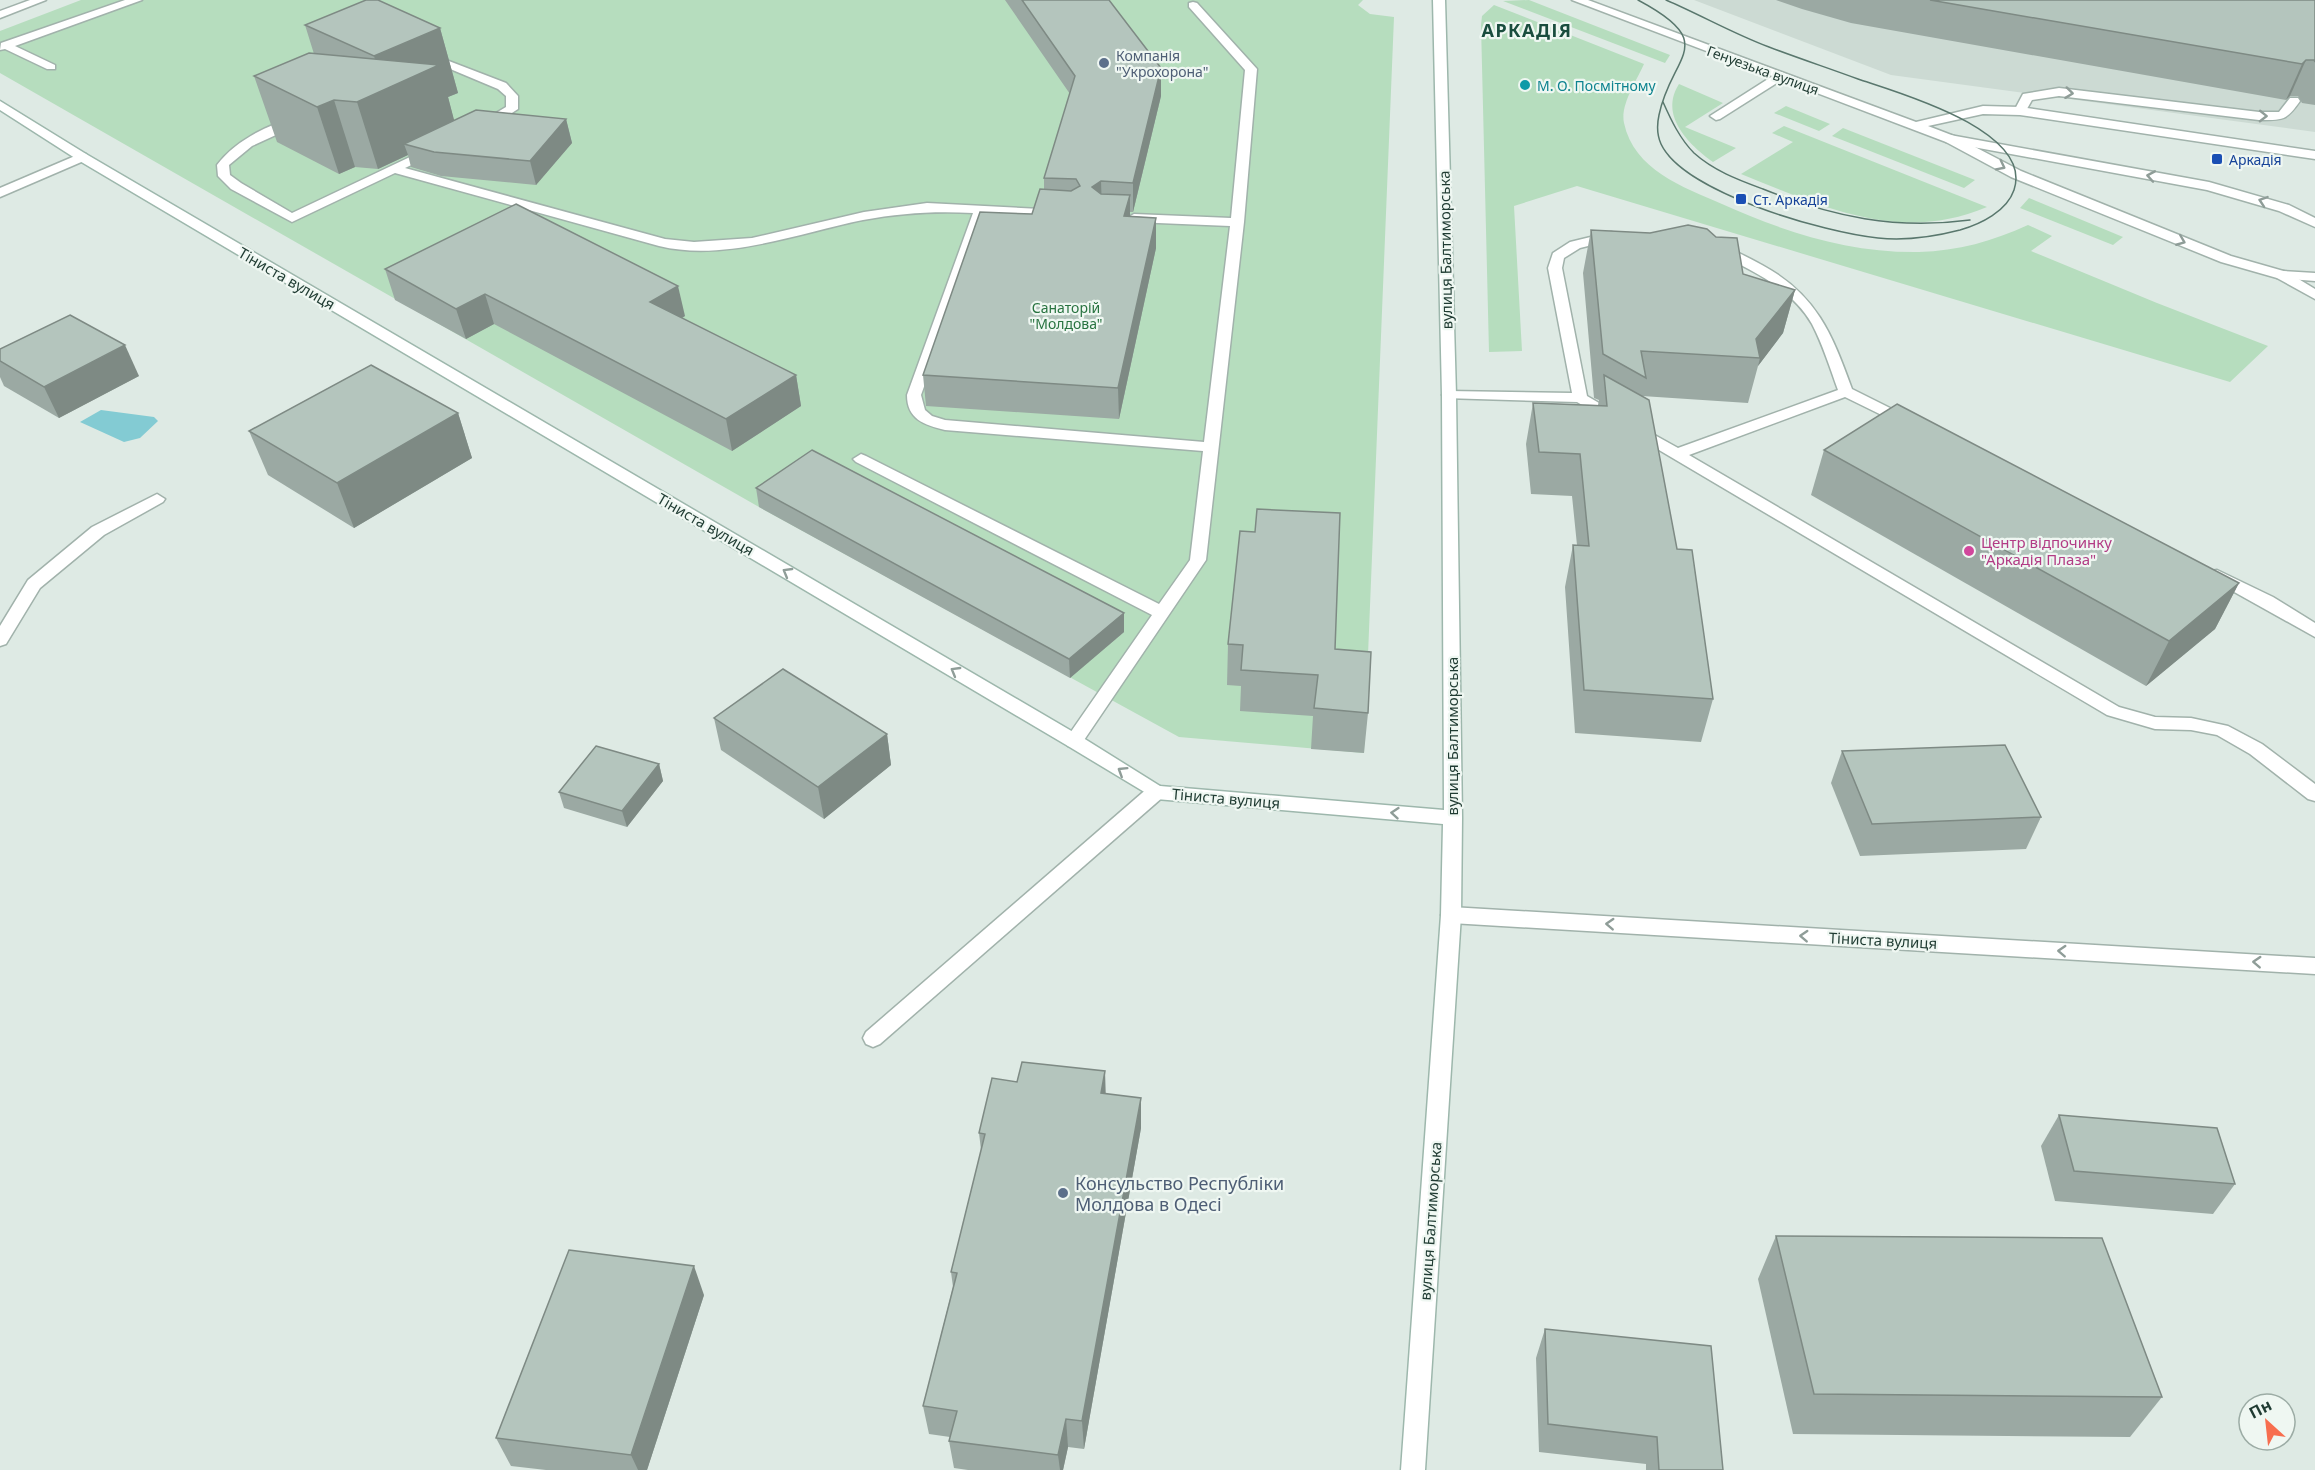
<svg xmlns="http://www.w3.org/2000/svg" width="2315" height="1470" font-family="'Noto Sans',sans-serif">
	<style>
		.built { fill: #ccdad3 }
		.green { fill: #b6ddbe }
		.water { fill: #83cbd3 }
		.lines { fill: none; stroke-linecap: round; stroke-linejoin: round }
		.lane-casing { stroke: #a1b2ab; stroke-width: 3 }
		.street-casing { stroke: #a1b2ab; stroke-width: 3 }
		.secondary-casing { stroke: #9db7ac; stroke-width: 3 }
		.lane { fill: #fff; fill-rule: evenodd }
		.street { fill: #fff; fill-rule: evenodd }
		.secondary { fill: #fff; fill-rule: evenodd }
		.tram { stroke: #59776d; stroke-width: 1.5 }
		.wall { fill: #9ba9a3 }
		.shaded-wall { fill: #7e8a84 }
		.building { fill: #b4c5bd; stroke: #7e8a84; stroke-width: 1.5 }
		.oneway { stroke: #8f9d98 }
		.service-dot { fill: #5c6f8a; stroke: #eff7f2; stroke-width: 2 }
		.culture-dot { fill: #0f9aa8; stroke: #eff7f2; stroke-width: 2 }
		.transit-dot { fill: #1a4fb4; stroke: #eff7f2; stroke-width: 2 }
		.hotel-dot { fill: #d1479c; stroke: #eff7f2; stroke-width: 2 }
		.labels { text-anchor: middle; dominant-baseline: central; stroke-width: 4.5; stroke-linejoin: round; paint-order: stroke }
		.far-service-label { font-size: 14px; fill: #4e5e75; stroke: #eff7f2; text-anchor: start }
		.far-street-label { font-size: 14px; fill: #1f3b32; stroke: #eff7f2 }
		.far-culture-label { font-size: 14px; fill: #0d838f; stroke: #eff7f2; text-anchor: start }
		.far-transit-label { font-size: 14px; fill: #164399; stroke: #eff7f2; text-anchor: start }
		.far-park-label { font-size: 14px; fill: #287340; stroke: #eff7f2 }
		.street-label { font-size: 15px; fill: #1f3b32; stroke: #eff7f2 }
		.hotel-label { font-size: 15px; fill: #b23c85; stroke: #eff7f2; text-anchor: start }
		.far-district-label { font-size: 18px; font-weight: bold; letter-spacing: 1.5px; fill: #1a4d3e; stroke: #eff7f2 }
		.near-service-label { font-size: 18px; fill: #4e5e75; stroke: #eff7f2; text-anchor: start }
	</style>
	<rect width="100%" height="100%" fill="#deeae4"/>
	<polygon class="built" points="1694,0 2297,0 2315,9 2315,132 1891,75"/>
	<g class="green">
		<polygon points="81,0 1363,0 1358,5 1370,14 1394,17 1364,753 1179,737 759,507 0,73 0,31"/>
		<polygon points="1529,0 1670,55 1665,63 1503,1"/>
		<path d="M1494,5L1644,64C1637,80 1620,105 1624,123C1634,170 1683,187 1722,204C1784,232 1849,253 1919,252C1958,251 1993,241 2028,225L2052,236L2031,251L2157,303L2268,346L2230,382L1577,186L1514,206L1522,351L1489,352L1481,25L1482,16Z"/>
		<path d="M1679,84L1723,103L1685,127L1736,148L1713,162C1688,144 1659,115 1679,84Z"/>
		<polygon points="1786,106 1830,124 1819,131 1774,113"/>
		<path d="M1784,126L1987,207C1900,244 1823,207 1741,174L1793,142L1772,133Z"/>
		<polygon points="1843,128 1975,180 1964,188 1832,136"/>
		<polygon points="2029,198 2123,237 2113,245 2020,208"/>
	</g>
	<polygon class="water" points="101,410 154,417 158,421 140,438 124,442 80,422"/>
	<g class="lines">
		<g class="lane-casing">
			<g id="lane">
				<polygon points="30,0 46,0 0,18 0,11"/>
				<polygon points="125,0 142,0 15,46 55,65 55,69 47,69 5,49 0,50 1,43"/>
				<path d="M1193,2L1197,3L1257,69L1244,222L1206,560L1080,746L1074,747L1068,746L1065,741L1068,736L1152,615L856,462L853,459L861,454L866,456L1159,604L1190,560L1203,451L945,430C924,425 907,419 907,395L973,213C934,211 901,213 863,220C799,233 725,262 659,246L395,173L292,222L231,189L218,176L217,165C235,141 267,125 296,117L302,121L300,124L252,146L229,165L230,175L241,183L292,213L431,147L435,148L437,151L435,154L405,168L665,239L694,242L752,238L864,212L927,203L1060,210L1062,213L1060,216L1055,217L986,214L921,395L925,410L932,416L945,420L1204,442L1230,226L1134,222L1127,218L1134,214L1231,218L1245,70L1189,7V3Z"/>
				<polygon points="428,53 506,83 518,96 518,109 489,128 481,128 479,125 481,122 506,107 506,96 498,89 424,58 422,56"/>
				<polygon points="1779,72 1783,73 1783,79 1720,119 1716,120 1710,116"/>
				<path d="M2059,88L2259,112H2279L2290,98H2298L2300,101C2286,121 2283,120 2259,120L2059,96L2032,100L2024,114H2016L2014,111L2023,94Z"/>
				<polygon points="1950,135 2209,182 2289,205 2315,218 2315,227 2279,211 2207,190 1946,142 1944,139 1946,136"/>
				<polygon points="82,153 86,154 88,157 86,160 0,197 0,188"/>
				<polygon points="1611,232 1616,233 1618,236 1616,239 1580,248 1564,258 1562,268 1587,396 1618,414 1621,417 1618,420 1608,420 1577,402 1444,398 1442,395 1449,391 1572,393 1548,268 1553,253 1570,242"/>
				<path d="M1720,246C1735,250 1749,258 1762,265C1817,295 1832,334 1852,389L1912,419L1915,422L1907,427L1902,425L1845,397L1689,455L2119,707L2155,717L2191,718L2228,726L2262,744L2315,784V801L2308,799L2250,754L2217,735L2191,730L2155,729L2107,715L1632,434L1629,431L1632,428H1642L1678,448L1838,390C1830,368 1823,345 1812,324C1792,289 1751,269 1715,253L1713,250Z"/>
				<polygon points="2282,271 2315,273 2315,281 2277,278 2275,275"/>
				<polygon points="157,494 165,499 163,502 104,535 40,588 6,644 0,646 0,626 28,580 92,527"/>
				<polygon points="2217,570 2273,597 2315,623 2315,637 2211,579 2209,575 2211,571"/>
				<polygon points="1156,785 1163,787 1165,792 1163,797 880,1044 873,1047 866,1044 863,1038 866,1032 1149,787"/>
			</g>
		</g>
		<g class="street-casing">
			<g id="street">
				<polygon points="1572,0 1588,0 1916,122 1983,106 2020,107 2315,151 2315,159 2020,115 1983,114 1928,126 1954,136 2021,171 2231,256 2287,272 2315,289 2315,299 2277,278 2221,262 2011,177 1946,142"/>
				<polygon points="1451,907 2315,958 2315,974 1451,923 1444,920 1441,915 1444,910"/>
			</g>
		</g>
		<g class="secondary-casing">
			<polygon id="secondary" points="1433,0 1445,0 1456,395 1462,818 1461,915 1425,1470 1401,1470 1441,915 1443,824 1156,799 1068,746 78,160 0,110 0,101 86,154 1080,736 1160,786 1444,810 1442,395"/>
		</g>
		<use href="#lane" class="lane"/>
		<use href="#street" class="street"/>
		<use href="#secondary" class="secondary"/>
		<g class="tram">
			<path d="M1638,0C1721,44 1671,55 1659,115C1657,124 1657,135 1661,144C1684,193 1826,233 1878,238C1906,241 1933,237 1960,230C1981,224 2007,211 2014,190C2034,130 1896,92 1858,79C1828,68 1798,58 1769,47C1734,34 1701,15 1666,0"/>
			<path d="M1663,102C1671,120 1680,139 1694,153C1714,171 1739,180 1763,189C1833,217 1895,230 1970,220"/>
		</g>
	</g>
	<g class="wall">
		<polygon points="1005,0 1109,0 1161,96 1133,212 1130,212 1130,216 1156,218 1156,248 1119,419 926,406 923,375 1032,214 1044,189 1044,178 1070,94"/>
		<polygon points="1776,0 2315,0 2315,105 2302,103 2298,96 2290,96 2286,100 1851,23 1802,9"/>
		<polygon points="305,25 440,28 458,93 448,97 454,121 566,119 572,143 536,185 441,176 411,167 408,155 378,169 355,167 339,174 277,142 254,76 314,54"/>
		<polygon points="1591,230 1650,233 1743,274 1795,290 1783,333 1758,366 1748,403 1642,396 1677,549 1713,699 1701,742 1575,733 1565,587 1573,545 1577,545 1572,496 1531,494 1526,444 1533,403 1598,405 1599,400 1594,398 1583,273"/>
		<polygon points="385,269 685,316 682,318 796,375 801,406 732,451 494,324 466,339 395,300"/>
		<polygon points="0,349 139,376 59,418 4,386 0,377"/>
		<polygon points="458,413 472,458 354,528 268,475 249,431"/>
		<polygon points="1824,450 2239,583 2215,629 2146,686 1811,495"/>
		<polygon points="756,488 1124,613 1124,632 1070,678 759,507"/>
		<polygon points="1228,644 1335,649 1368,713 1364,753 1311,749 1313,716 1240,711 1241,686 1227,685"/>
		<polygon points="714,718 887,734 891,765 824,819 721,750"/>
		<polygon points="1842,751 2041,817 2026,849 1860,856 1831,783"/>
		<polygon points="659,764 663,781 627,827 564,808 559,792"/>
		<polygon points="1106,1093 1141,1128 1084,1449 1068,1447 1063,1470 968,1470 954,1468 949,1441 950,1437 929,1434 923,1406 953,1287 951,1272 981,1150 979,1133"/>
		<polygon points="2059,1115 2235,1184 2213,1214 2055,1201 2041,1146"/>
		<polygon points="1776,1236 2162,1397 2130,1437 1793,1434 1758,1279"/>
		<polygon points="704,1295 647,1470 546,1470 511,1466 496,1438"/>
		<polygon points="1545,1329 1723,1470 1646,1470 1646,1464 1539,1452 1536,1358"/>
	</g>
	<g class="shaded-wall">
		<polygon points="440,28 458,93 448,97 457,131 404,144 408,155 378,169 357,102 384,90 374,56"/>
		<polygon points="2306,60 2290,96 2286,100 2302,64"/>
		<polygon points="1161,68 1161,96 1133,212 1133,183"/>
		<polygon points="334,100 355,167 339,174 317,107"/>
		<polygon points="566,119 572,143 536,185 530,161"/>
		<polygon points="1101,181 1102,211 1092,187"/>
		<polygon points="1130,195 1130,224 1124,216"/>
		<polygon points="1156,218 1156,248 1119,419 1118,388"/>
		<polygon points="678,286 685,316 656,333 650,302"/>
		<polygon points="1795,290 1783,333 1758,366 1760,358 1756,339"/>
		<polygon points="485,294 494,324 466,339 456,309"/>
		<polygon points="125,345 139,376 59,418 44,387"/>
		<polygon points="796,375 801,406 732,451 726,419"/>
		<polygon points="458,413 472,458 354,528 337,483"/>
		<polygon points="2239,583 2215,629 2146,686 2169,641"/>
		<polygon points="1124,613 1124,632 1070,678 1069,659"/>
		<polygon points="887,734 891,765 824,819 818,787"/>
		<polygon points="659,764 663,781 627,827 622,811"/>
		<polygon points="1105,1071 1106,1102 1101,1093"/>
		<polygon points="1141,1098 1141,1128 1084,1449 1082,1421"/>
		<polygon points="694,1266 704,1295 647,1470 638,1470 631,1455"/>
		<polygon points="1066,1419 1068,1447 1063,1470 1060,1470 1058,1455"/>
	</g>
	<g class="building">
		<polygon points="366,0 378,0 440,28 374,56 305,25"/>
		<polygon points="1022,0 1109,0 1161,68 1133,183 1101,181 1092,187 1101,194 1130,195 1124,216 1156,218 1118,388 923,375 980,212 1032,214 1040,189 1071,191 1080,186 1076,179 1044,178 1075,76"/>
		<polygon points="1930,0 2315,0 2315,62 2314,60 2306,60 2302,64"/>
		<polygon points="309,53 439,65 357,102 334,100 317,107 254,76"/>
		<polygon points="476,110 566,119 530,161 434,152 404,144"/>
		<polygon points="516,204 678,286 650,302 796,375 726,419 485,294 456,309 385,269"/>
		<polygon points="1688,225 1707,229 1716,237 1737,238 1743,274 1795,290 1756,339 1760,358 1641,351 1646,378 1603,354 1591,230 1650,233"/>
		<polygon points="70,315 125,345 44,387 0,361 0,349"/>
		<polygon points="371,365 458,413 337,483 249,431"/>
		<polygon points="1604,375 1649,400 1677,549 1692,550 1713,699 1584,690 1573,545 1589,546 1580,454 1539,452 1533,403 1607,406"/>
		<polygon points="1897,404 2239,583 2169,641 1824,450"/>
		<polygon points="812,450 1124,613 1069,659 756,488"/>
		<polygon points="1257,509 1340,513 1335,649 1371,652 1368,713 1314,708 1318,675 1241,670 1243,645 1228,644 1240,531 1255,532"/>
		<polygon points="783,669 887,734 818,787 714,718"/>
		<polygon points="2005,745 2041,817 1872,824 1842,751"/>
		<polygon points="596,746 659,764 622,811 559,792"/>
		<polygon points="1022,1062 1105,1071 1101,1093 1141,1098 1082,1421 1066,1419 1058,1455 949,1441 957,1411 923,1406 957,1273 951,1272 985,1134 979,1133 992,1078 1017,1082"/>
		<polygon points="2059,1115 2217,1128 2235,1184 2074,1171"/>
		<polygon points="1776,1236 2102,1238 2162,1397 1814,1394"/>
		<polygon points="569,1250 694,1266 631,1455 496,1438"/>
		<polygon points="1545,1329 1711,1346 1723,1470 1659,1470 1657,1437 1548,1424"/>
	</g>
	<defs><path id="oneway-chevron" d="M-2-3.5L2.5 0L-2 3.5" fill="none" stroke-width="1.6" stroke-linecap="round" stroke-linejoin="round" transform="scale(1.5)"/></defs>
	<g class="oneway">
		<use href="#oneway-chevron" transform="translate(2069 93) rotate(7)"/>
		<use href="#oneway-chevron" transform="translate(2263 116) rotate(1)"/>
		<use href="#oneway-chevron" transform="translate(2001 166) rotate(27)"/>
		<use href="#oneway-chevron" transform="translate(2151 176) rotate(-170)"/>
		<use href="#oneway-chevron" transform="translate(2263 201) rotate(-161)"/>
		<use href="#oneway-chevron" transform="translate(2181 241) rotate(22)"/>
		<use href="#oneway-chevron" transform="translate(787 572) rotate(-150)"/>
		<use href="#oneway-chevron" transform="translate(955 671) rotate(-150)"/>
		<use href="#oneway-chevron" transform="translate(1122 771) rotate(-148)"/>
		<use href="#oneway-chevron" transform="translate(1395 813) rotate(-175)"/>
		<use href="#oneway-chevron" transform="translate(1610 924) rotate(-177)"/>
		<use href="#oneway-chevron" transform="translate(1804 936) rotate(-177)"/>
		<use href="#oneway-chevron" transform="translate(2062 951) rotate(-177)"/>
		<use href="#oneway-chevron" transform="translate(2257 962) rotate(-177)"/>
	</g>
	<g class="service-dot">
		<circle cx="1104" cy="63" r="6"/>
		<circle cx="1063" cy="1193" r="6"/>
	</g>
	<circle class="culture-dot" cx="1525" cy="85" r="6"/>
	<g class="transit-dot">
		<rect x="2211" y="153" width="12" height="12" rx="3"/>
		<rect x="1735" y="193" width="12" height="12" rx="3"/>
	</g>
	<circle class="hotel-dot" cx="1969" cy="551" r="6"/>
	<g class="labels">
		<g class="far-service-label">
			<text x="1116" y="55">Компанія<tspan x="1116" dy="16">"Укрохорона"</tspan></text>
		</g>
		<g class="far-street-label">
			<text transform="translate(1763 70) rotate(20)">Генуезька вулиця</text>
		</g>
		<g class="far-culture-label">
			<text x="1537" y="85">М. О. Посмітному</text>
		</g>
		<g class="far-transit-label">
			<text x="2229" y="159">Аркадія</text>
			<text x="1753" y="199">Ст. Аркадія</text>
		</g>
		<g class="far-park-label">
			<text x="1066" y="307">Санаторій<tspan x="1066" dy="16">"Молдова"</tspan></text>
		</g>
		<g class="street-label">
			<text transform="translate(1445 250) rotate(-91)">вулиця Балтиморська</text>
			<text transform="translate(287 278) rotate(30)">Тіниста вулиця</text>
			<text transform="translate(706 524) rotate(30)">Тіниста вулиця</text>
			<text transform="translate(1452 736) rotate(-90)">вулиця Балтиморська</text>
			<text transform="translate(1226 798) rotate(5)">Тіниста вулиця</text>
			<text transform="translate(1883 940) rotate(3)">Тіниста вулиця</text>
			<text transform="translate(1430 1221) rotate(-86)">вулиця Балтиморська</text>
		</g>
		<g class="hotel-label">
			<text x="1981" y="542">Центр відпочинку<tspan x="1981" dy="17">"Аркадія Плаза"</tspan></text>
		</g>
		<g class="far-district-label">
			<text x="1527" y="30">АРКАДІЯ</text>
		</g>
		<g class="near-service-label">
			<text x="1075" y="1183">Консульство Республіки<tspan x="1075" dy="21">Молдова в Одесі</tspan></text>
		</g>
	</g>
	<g transform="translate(2267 1422) rotate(333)"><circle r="28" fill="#eff7f2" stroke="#9caca5" stroke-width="1.5"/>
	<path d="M0-4.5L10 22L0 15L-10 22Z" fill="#f76e4f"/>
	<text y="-9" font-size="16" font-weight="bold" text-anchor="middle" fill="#1f3b32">Пн</text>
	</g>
</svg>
